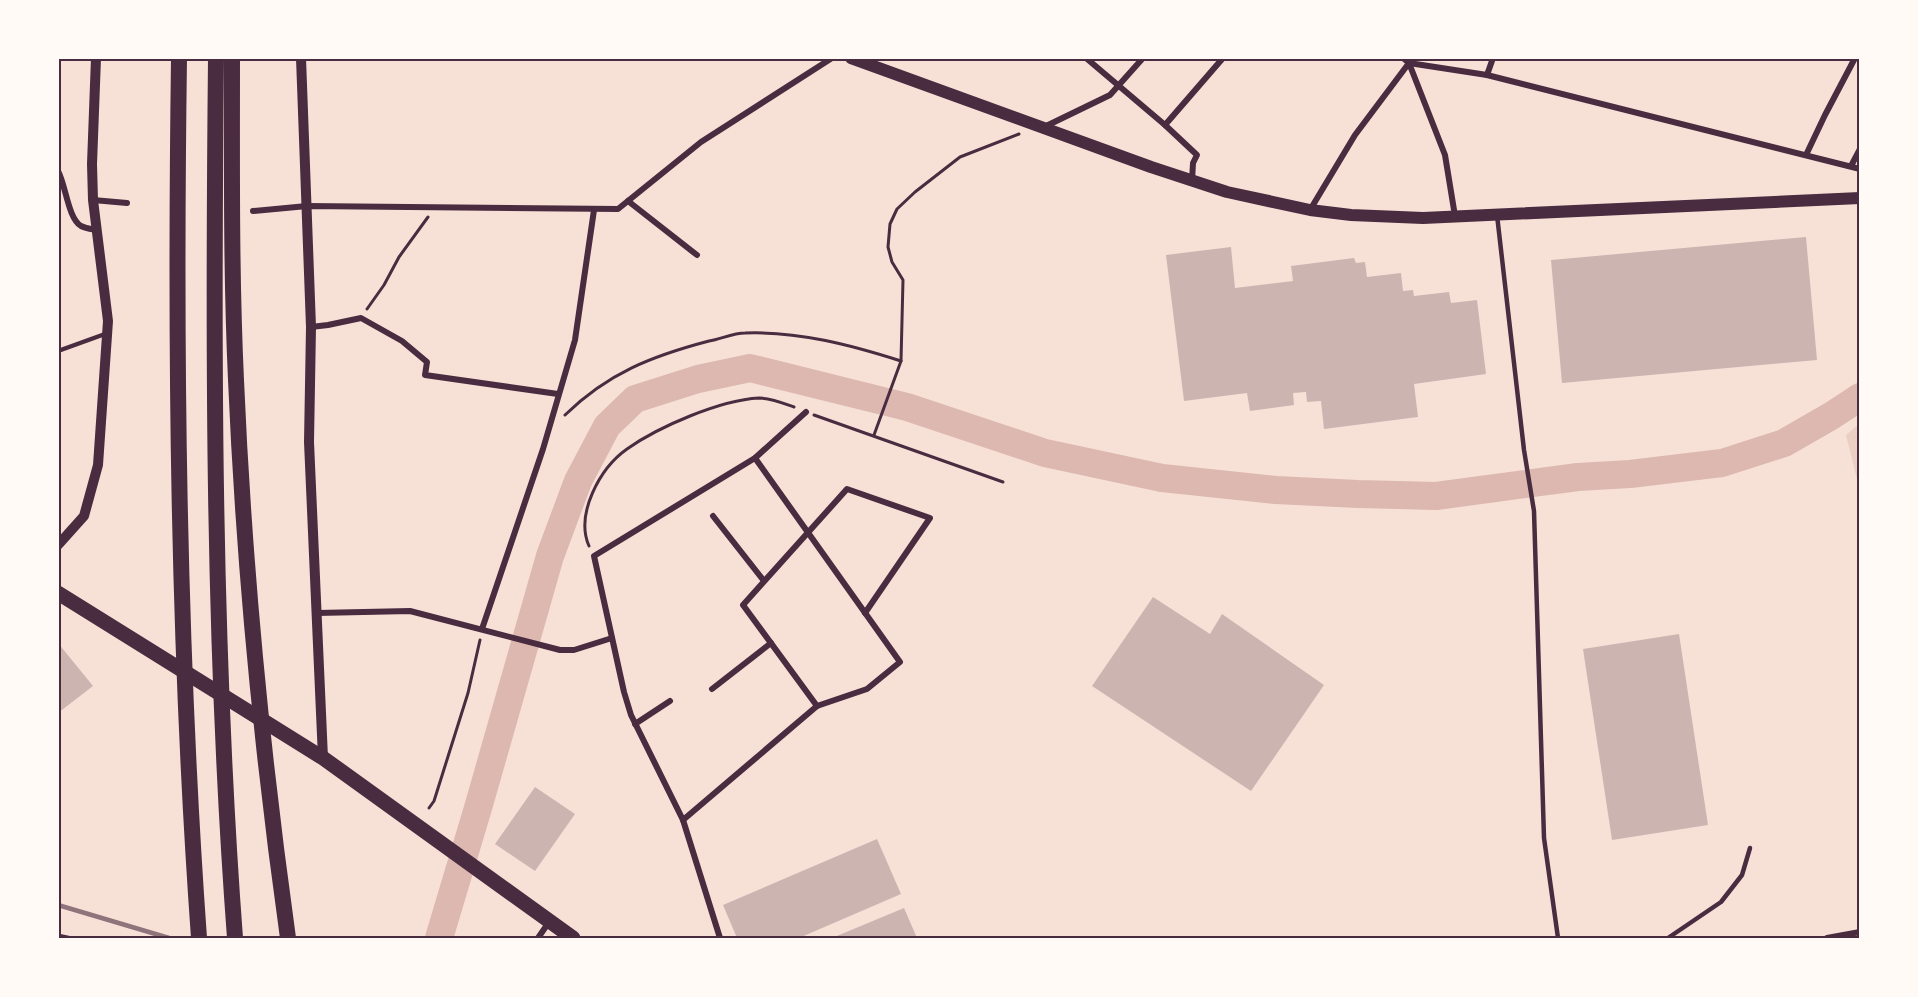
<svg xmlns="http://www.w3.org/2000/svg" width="1918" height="997" font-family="Quicksand,sans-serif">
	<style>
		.green { fill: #ebcfc5 }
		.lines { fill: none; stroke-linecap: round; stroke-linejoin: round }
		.river { stroke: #dcb8b0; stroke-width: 28 }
		.building { fill: #ccb4b1 }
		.path { stroke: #4a2c40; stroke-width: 3 }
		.service { stroke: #4a2c40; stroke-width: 4.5 }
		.minor { stroke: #4a2c40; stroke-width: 6 }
		.tertiary { stroke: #4a2c40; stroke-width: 10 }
		.secondary { stroke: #4a2c40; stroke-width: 12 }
		.trunk { stroke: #4a2c40; stroke-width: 15 }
		.motorway { stroke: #4a2c40; stroke-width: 16 }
		.rail { stroke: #8f747c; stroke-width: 4.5 }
		.neatline { fill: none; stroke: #4a2c40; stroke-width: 2 }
	</style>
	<rect width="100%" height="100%" fill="#f7e1d7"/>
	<polygon class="green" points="1859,424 1859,487 1846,435"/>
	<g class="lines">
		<polyline class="river" points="439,938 478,808 550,556 578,481 607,426 635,399 698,379 750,368 907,407 1045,453 1162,478 1276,490 1358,494 1436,496 1578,477 1630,474 1722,463 1784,443 1831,416 1860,397"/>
	</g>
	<g class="building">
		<polygon points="1806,237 1817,360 1562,383 1551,260"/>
		<polygon points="1231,247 1235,288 1293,281 1291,266 1354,258 1356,263 1365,262 1367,277 1401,273 1403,291 1413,290 1414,296 1449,292 1451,303 1477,300 1486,374 1414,384 1418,417 1324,429 1321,401 1307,402 1306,392 1293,393 1294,405 1250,411 1247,393 1184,401 1166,255"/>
		<polygon points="1153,597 1210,634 1222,614 1324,685 1251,791 1092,686"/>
		<polygon points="1679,634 1708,825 1612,840 1583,649"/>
		<polygon points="58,643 93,686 58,713"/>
		<polygon points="535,787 575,814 535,871 495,844"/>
		<polygon points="877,839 901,894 799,938 737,938 723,905"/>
		<polygon points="904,908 917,938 832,938"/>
	</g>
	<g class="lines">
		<g class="path">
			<polyline points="367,309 384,285 399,257 428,217"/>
			<path d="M565,415C608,373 652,356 709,341C721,339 733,333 745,333C798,331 851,345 901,361"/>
			<polyline points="814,415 1003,482"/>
			<polyline points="874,435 901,361 903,280 892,262 888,247 890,224 897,209 915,192 960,157 1019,134"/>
			<path d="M589,546C575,514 600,468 627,449C658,427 720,400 759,398C771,398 783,403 794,407"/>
			<polyline points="429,808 434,801 468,693 480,640"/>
			<polyline points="58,935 72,938"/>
		</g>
		<g class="service">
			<polyline points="1497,215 1524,450 1534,511 1544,838 1558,938"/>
			<polyline points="58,351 105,334"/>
			<polyline points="1668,938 1721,902 1742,875 1750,848"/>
		</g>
		<g class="minor">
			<polyline points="1086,58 1165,125 1197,155 1193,163 1192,181"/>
			<polyline points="1403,58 1409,63 1487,75 1860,169"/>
			<polyline points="1487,75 1493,58"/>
			<polyline points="1165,125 1223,58"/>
			<polyline points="1044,127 1110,95 1143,58"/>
			<polyline points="1806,155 1825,115 1855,58"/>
			<polyline points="1851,166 1860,149"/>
			<path d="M58,171C66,186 68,218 81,226C85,228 91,229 96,230"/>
			<polyline points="93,200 127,203"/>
			<polyline points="628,201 697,255"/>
			<polyline points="1310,210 1355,135 1409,63 1445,155 1455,216"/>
			<polyline points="253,211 307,206 618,209 701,142 832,58"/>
			<polyline points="311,327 328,325 361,318 402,341 427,362 425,375 558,394"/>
			<polyline points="713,516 764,581"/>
			<polyline points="317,613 410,611 560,650 574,650 612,638"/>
			<polyline points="482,629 543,449 575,340 594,210"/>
			<polyline points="712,689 771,643"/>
			<polyline points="817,706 743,605 847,489 930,518 865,613"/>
			<polyline points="635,724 670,701"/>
			<polyline points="683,820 817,706 867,689 900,662 755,458"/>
			<polyline points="538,938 549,922"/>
			<polyline points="720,938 683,820 631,715 624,692 594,556 755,458 806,412"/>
			<polyline points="1827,938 1860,932"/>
		</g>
		<g class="tertiary">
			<polyline points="301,58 311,327 309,442 323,758"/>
			<polyline points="58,545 84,516 98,465 108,321 93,200 92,164 96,58"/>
		</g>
		<polyline class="secondary" points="851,58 1151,167 1227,192 1310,210 1351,215 1423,218 1860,198"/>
		<polyline class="trunk" points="58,593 323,758 573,938"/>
		<g class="motorway">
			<path d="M179,58C175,352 178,646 199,938"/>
			<path d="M216,58C213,352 213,646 235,938"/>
			<path d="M232,58C232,166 231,273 236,380C244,567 262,753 288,938"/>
		</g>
		<polyline class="rail" points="58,905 169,938"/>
	</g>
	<rect width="1918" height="997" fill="none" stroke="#fffaf5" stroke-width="120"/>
	<rect x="60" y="60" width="1798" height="877" class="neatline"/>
</svg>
